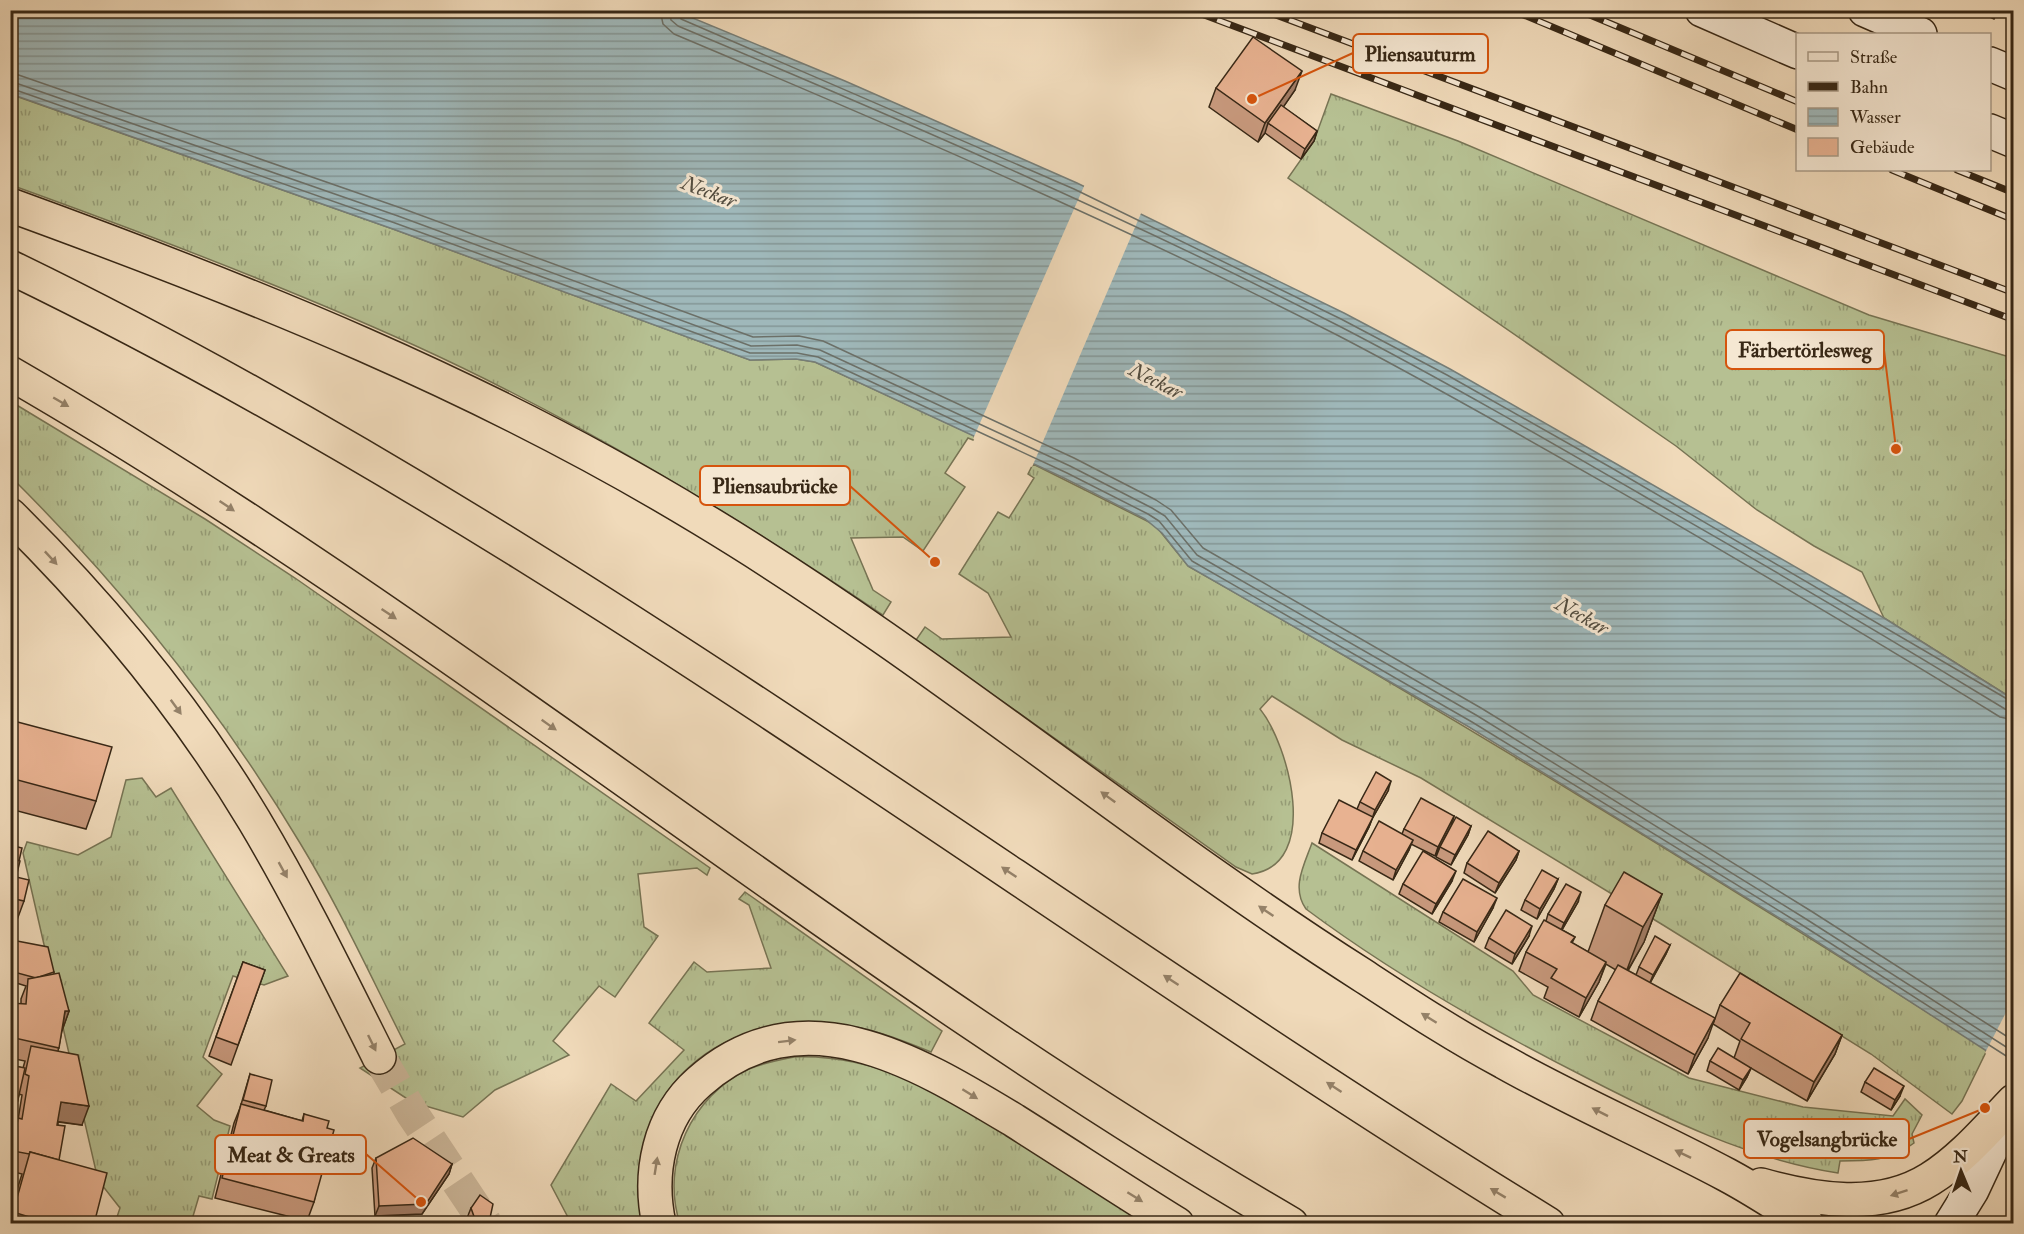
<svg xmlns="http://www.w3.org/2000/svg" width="2024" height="1234" font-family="'IM FELL Double Pica',serif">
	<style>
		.grass { fill: url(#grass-tufts); stroke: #777454; stroke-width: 1.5 }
		.water { fill: url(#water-rules); stroke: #767e78; stroke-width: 1.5 }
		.pier { fill: #f0daba }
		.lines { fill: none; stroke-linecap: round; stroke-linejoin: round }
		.shore { stroke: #6c7068; stroke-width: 1.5 }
		.highway-tunnel { stroke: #cbb699; stroke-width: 33; stroke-dasharray: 33 16; stroke-linecap: butt }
		.secondary-casing { stroke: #382816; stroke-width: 36 }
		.highway-casing { stroke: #382816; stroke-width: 36 }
		.secondary { stroke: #f5e7d2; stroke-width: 33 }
		.highway { stroke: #f0daba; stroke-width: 33 }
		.rail-casing { stroke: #382816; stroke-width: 7 }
		.rail { stroke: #f5e7d2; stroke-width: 4.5; stroke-dasharray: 14; stroke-linecap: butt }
		.wall { fill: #c8997d; stroke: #382816; stroke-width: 1.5 }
		.shaded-wall { fill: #a27d66; stroke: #382816; stroke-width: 1.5 }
		.building { fill: #e8b291; stroke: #382816; stroke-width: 1.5 }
		.oneway { fill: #948168 }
		.labels { text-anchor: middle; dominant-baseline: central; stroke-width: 6; stroke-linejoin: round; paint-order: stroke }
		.water-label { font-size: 21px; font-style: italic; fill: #524c3f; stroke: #f5e7d2 }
		.leader { fill: none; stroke: #d6540d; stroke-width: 2 }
		.callout-dot { fill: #d6540d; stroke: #f5e7d2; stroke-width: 2 }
		.callout { fill: #f5e7d2; stroke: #d6540d; stroke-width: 2 }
		.callout-label { font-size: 21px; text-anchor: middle; font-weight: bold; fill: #382816 }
	</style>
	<defs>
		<pattern id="grass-tufts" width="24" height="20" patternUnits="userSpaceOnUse" patternTransform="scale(1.5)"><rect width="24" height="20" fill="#b6c092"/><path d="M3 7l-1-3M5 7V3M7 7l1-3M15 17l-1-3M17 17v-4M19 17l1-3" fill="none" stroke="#959c76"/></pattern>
		<pattern id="water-rules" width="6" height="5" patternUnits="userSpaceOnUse" patternTransform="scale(1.5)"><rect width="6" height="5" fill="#9fb8ba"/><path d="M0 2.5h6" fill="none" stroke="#839696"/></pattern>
	</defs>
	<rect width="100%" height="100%" fill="#f0daba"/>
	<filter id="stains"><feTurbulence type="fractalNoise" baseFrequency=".00333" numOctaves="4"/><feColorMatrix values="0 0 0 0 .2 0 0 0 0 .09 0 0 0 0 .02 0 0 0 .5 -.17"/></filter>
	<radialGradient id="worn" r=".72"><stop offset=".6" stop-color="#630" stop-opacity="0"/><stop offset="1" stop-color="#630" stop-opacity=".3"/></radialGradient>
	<g class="grass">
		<path d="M10,94L393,229L750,360L796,359L815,362L975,436L973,440L968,438L945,473L965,487L923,551L903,537L851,538L873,590L891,602L883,615C734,515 580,421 416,346C284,286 147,234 11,185Z"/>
		<polygon points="1331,94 1458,141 1869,315 2013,358 2013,699 1884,618 1862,572 1814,546 1757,510 1676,446 1288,178 1314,141"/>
		<path d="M10,401L205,519L295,578L710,868L707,875L697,868L638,874L644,927L658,936L615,997L599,986L553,1041L569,1055L495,1090L463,1117L412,1102L360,1068L405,1044C371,977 339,907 300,843C219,708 122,587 11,477Z"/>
		<path d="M1033,464L1155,525L1188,566C1459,719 1724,883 1987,1050L1962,1101L1952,1114L1871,1054L1663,925L1421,778L1342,740L1272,696L1260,709C1289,745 1321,864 1252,874L1236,867L916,640L925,627L942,639L1011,637L988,593L959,574L998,512L1009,518L1034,478L1028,474Z"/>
		<polygon points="142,778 156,797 171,788 288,976 264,985 233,976 203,1057 222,1074 197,1106 214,1120 230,1126 212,1199 199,1196 191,1223 115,1223 120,1208 98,1180 23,853 27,842 78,855 111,837 126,780"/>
		<path d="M1312,843L1513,971L1533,995L1689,1078L1803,1107L1893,1116L1905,1099L1922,1115L1912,1134L1914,1143C1891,1161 1867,1161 1840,1161L1838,1173C1748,1159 1667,1119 1587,1078C1490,1029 1393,974 1306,909C1291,888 1304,865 1312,843Z"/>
		<path d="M745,892L942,1031L931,1052C899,1039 869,1027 835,1024C711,1012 620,1098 643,1223H571L551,1185L611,1084L636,1101L684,1050L649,1023L694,962L707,972L771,968L749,905L739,899Z"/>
		<path d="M794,1057C883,1054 947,1097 1019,1143C1061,1170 1104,1197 1146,1224H680C660,1163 692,1095 749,1069C763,1063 779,1060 794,1057Z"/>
	</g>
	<polygon class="water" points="11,11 676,11 845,81 1077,183 1344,313 1450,369 1613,462 1884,618 2013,699 2013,1068 1799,930 1469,727 1188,566 1162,533 1145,519 1064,478 815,362 796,359 750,360 393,229 11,94"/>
	<g class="pier">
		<polygon points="1085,184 1142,211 1032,467 973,439"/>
		<polygon points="2014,997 2014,1071 2013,1071 1985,1053"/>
	</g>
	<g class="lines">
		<g class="shore">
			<path d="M660,10L663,24L674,34C897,128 1120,224 1337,335C1441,389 1543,448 1645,506C1764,575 1883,645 2000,717L2014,720"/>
			<path d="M669,10L671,20L678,26C902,120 1124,216 1341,327C1445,381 1547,440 1649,499C1769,567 1887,637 2005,709L2014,711"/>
			<polyline points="677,10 681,19 1074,189 1341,319 1447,375 1610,467 2014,703"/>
			<polyline points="10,72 401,208 753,337 799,336 823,341 1074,458 1156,500 1171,510 1203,548 1481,708 1811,911 2014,1041"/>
			<polyline points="10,81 398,216 751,346 797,345 820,350 1070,466 1152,508 1165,516 1197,555 1476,715 1806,919 2014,1052"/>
			<polyline points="10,88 395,223 750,353 797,353 818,357 1067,473 1148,514 1159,521 1192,561 1472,722 1802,925 2014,1061"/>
		</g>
		<polyline class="highway-tunnel" points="379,1057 412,1113 486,1224"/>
		<g class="secondary-casing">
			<g id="secondary">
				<polyline points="1702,10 1798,52"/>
				<polyline points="1865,10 1920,34"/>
				<polyline points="1990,64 2014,74"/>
				<polyline points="1990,131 2014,141"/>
				<polyline points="1951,1224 1972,1190 2010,1109"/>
			</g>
		</g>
		<g class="highway-casing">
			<g id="highway">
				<path d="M10,205C249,292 484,386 702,519C931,657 1136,831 1362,975C1408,1005 1455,1036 1504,1062C1577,1103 1654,1136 1727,1175C1755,1190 1781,1207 1807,1224"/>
				<path d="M10,267C556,531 1033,908 1548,1224"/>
				<path d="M10,373C455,630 847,967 1291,1224"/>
				<path d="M10,515C102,606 188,710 254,820C300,897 339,977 379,1057"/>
				<path d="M1761,1185C1815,1200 1879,1211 1930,1179C1962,1159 1988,1128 2014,1101"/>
				<path d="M659,1224C648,1173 659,1117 699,1082C802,990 919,1063 1015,1121C1069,1155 1122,1190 1177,1224"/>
			</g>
		</g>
		<use href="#secondary" class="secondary"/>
		<use href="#highway" class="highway"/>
		<g class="rail-casing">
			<g id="rail">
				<polyline points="1191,10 2014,320"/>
				<polyline points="1263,10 2014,293"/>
				<polyline points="1512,10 1798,130"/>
				<polyline points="1578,10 1798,102"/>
				<polyline points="1892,170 2014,220"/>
				<polyline points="1957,170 2014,193"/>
			</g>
		</g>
		<use href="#rail" class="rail"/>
	</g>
	<g class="wall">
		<polygon points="1975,10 1998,10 1994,19"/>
		<polygon points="2007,10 2013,10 2013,26 2013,25"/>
		<polygon points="1216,88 1295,90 1283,107 1317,131 1314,141 1301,159 1265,133 1258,142 1209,107"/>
		<polygon points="10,720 96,801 86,829 10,809"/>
		<polygon points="1388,791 1372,819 1369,827 1352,860 1319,843 1322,833 1357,809 1360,802"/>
		<polygon points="1454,816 1451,826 1435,856 1411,844 1409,850 1393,880 1359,861 1363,851 1402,834 1404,829"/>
		<polygon points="1471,826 1468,835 1451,865 1436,857 1440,847"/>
		<polygon points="10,845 16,877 24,901 17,920 10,919"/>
		<polygon points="1519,851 1516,860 1495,893 1464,873 1467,863"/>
		<polygon points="1558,879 1554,889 1537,919 1521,910 1525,900"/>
		<polygon points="1452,881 1432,914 1399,894 1403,884"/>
		<polygon points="1662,894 1644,942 1628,971 1636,975 1639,967 1670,945 1666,954 1650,983 1708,1038 1688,1074 1591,1020 1598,1001 1616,970 1606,964 1599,982 1579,1017 1544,998 1548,987 1519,971 1526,952 1546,921 1548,914 1578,902 1562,930 1575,937 1572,943 1588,952 1605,905"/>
		<polygon points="1493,908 1474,942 1439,922 1443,912"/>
		<polygon points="1529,936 1512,964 1485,948 1489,938"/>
		<polygon points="17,941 54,972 54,974 69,1011 62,1030 58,1051 82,1125 58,1122 59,1160 94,1224 10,1224 10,1212 22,1174 10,1171 10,1142 18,1120 22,1095 19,1094 15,1113 12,1123 10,1122 10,1065 23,1068 25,1061 10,1058 10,1003 21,1004 21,999 26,986 10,981 10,963"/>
		<polygon points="243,962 265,970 231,1065 209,1056"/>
		<polygon points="1720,1005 1842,1035 1835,1054 1807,1101 1751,1068 1747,1077 1739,1090 1707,1071 1710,1061 1734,1058 1740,1041 1713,1024"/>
		<polygon points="250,1074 266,1106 264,1110 302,1121 304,1114 327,1128 314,1202 307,1221 215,1198 234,1123 240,1108"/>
		<polygon points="1865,1082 1900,1096 1891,1110 1861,1092"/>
		<polygon points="376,1158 452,1164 449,1174 422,1214 375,1216 372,1168"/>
		<polygon points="471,1208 490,1218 488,1224 469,1224 467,1218"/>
	</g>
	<g class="shaded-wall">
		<polygon points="1302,71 1295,90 1271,125 1268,123 1265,133 1258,142 1265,123"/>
		<polygon points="1317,131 1314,141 1301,159 1305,149"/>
		<polygon points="1391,781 1388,791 1372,819 1369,827 1352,860 1356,850 1372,819 1375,810"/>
		<polygon points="1454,816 1451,826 1435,856 1438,847"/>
		<polygon points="1471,826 1468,835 1451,865 1455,855"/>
		<polygon points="1413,840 1409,850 1393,880 1396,870"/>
		<polygon points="1519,851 1516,860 1495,893 1499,883"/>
		<polygon points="1456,871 1452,881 1432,914 1436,904"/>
		<polygon points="1558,879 1554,889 1537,919 1540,909"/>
		<polygon points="1581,892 1578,902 1560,933 1564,923"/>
		<polygon points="1662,894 1644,942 1625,975 1643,927"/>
		<polygon points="1497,898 1493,908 1474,942 1477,932"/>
		<polygon points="1532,926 1529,936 1512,964 1515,954"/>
		<polygon points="1670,945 1666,954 1649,985 1653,975"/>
		<polygon points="1606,962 1599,982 1579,1017 1586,998"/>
		<polygon points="65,1011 69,1011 62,1031"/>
		<polygon points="1715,1018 1708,1038 1688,1074 1695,1055"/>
		<polygon points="1842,1035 1835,1054 1807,1101 1814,1082"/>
		<polygon points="1751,1068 1747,1077 1739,1090 1743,1080"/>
		<polygon points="1904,1086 1900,1096 1891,1110 1895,1100"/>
		<polygon points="61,1102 89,1106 82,1125 54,1121"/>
		<polygon points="452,1164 449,1174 422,1214 375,1216 379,1206"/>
		<polygon points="490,1218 488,1224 476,1224 476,1222"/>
	</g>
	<g class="building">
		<polygon points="1253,37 1302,71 1265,123 1216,88"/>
		<polygon points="1281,105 1317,131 1305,149 1268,123"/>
		<polygon points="10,720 112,747 96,801 10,778"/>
		<polygon points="1376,772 1391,781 1375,810 1360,802"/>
		<polygon points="1421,798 1454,816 1438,847 1404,829"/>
		<polygon points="1339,800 1373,817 1356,850 1322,833"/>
		<polygon points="1456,817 1471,826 1455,855 1440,847"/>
		<polygon points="1379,821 1413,840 1396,870 1363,851"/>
		<polygon points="1488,831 1519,851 1499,883 1467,863"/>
		<polygon points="10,845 22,848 19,861 10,858"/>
		<polygon points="1423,851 1456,871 1436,904 1403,884"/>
		<polygon points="10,858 20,861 16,877 29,880 24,901 11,898 10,900"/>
		<polygon points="1542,870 1558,879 1540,909 1525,900"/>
		<polygon points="1624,872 1662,894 1643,927 1605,905"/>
		<polygon points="1463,879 1497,898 1477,932 1443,912"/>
		<polygon points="1566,884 1581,892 1564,923 1548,914"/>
		<polygon points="1506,910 1532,926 1515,954 1489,938"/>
		<polygon points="1544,920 1575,937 1571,942 1606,962 1586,998 1551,978 1557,969 1526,952"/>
		<polygon points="1655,936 1670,945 1653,975 1639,967"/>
		<polygon points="17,941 48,947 54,972 36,978 10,971 10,966"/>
		<polygon points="243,962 265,970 238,1045 216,1037"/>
		<polygon points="1618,965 1715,1018 1695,1055 1598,1001"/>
		<polygon points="59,973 69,1011 65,1011 59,1048 10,1037 10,1003 26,1004 28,979"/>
		<polygon points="1740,973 1842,1035 1814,1082 1741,1039 1750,1023 1720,1005"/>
		<polygon points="31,1046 78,1055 89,1106 61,1102 57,1125 65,1126 59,1160 30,1152 29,1154 13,1151 18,1118 22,1119 29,1076 25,1074"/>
		<polygon points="1718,1048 1751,1068 1743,1080 1710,1061"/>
		<polygon points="10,1065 25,1068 15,1113 10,1111"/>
		<polygon points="1874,1068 1904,1086 1895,1100 1865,1082"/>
		<polygon points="250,1074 272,1080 266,1106 243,1100"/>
		<polygon points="241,1104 303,1121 304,1114 329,1121 327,1128 334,1130 314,1202 222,1178"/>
		<polygon points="413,1138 452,1164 426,1204 379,1206 376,1158"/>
		<polygon points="30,1152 107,1173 94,1224 52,1224 13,1212"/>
		<polygon points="480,1195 493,1204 490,1218 476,1222 471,1208"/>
	</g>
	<defs><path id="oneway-solid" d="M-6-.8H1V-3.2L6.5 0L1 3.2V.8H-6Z" transform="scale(1.5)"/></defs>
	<g class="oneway">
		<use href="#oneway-solid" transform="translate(61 402) rotate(30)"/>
		<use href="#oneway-solid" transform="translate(227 506) rotate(34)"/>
		<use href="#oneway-solid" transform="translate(51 558) rotate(47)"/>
		<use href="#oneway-solid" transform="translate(389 614) rotate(34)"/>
		<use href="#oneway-solid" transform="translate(176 707) rotate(54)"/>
		<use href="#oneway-solid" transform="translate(549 725) rotate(35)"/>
		<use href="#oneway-solid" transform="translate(1108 797) rotate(-144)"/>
		<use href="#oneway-solid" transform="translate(283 870) rotate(61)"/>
		<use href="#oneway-solid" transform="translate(1009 872) rotate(-146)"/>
		<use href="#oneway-solid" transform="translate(1266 911) rotate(-146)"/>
		<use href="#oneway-solid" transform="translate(1171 980) rotate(-147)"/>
		<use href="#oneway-solid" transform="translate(1429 1018) rotate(-148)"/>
		<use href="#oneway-solid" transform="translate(787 1041) rotate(-7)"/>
		<use href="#oneway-solid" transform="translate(372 1043) rotate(64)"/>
		<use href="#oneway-solid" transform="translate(1334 1087) rotate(-147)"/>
		<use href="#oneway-solid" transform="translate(970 1094) rotate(32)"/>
		<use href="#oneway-solid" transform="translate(1600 1112) rotate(-153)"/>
		<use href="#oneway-solid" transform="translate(1683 1154) rotate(-154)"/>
		<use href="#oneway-solid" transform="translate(656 1166) rotate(-81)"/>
		<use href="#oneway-solid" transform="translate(1498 1193) rotate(-149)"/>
		<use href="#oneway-solid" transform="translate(1899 1193) rotate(162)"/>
		<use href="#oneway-solid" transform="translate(1135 1197) rotate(32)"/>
	</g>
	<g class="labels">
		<g class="water-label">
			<text transform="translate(709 192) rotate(21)">Neckar</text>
			<text transform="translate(1156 381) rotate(27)">Neckar</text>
			<text transform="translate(1582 616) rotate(29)">Neckar</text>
		</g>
	</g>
	<path class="leader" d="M1252 99L1353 53M1896 449L1884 350M935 562L850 486M1985 1108L1909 1139M421 1202L366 1154"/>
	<g class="callout-dot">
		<circle cx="1252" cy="99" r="6"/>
		<circle cx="1896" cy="449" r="6"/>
		<circle cx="935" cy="562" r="6"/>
		<circle cx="1985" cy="1108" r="6"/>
		<circle cx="421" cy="1202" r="6"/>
	</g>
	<g class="callout">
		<rect x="1353" y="34" width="135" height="39" rx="6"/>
		<rect x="1726" y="330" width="158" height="39" rx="6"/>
		<rect x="700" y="466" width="150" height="39" rx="6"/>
		<rect x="1744" y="1119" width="165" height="39" rx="6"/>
		<rect x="215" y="1135" width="151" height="39" rx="6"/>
	</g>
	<g class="callout-label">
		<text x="1420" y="61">Pliensauturm</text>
		<text x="1805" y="357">Färbertörlesweg</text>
		<text x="775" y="493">Pliensaubrücke</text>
		<text x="1827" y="1146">Vogelsangbrücke</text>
		<text x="291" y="1162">Meat &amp; Greats</text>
	</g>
	<rect width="2024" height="1234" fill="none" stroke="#f0daba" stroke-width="36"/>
	<rect x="12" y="12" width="2000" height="1210" fill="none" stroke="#382816" stroke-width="3"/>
	<rect x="18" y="18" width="1988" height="1198" fill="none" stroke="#382816" stroke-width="1.5"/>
	<rect x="1796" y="33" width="195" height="138" fill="#f5e7d2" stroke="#a99b87" stroke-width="1.5"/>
	<rect x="1808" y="52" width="30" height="9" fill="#f5e7d2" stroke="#a99b87" stroke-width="1.5"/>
	<text x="1850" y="63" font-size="18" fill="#382816">Straße</text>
	<rect x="1808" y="82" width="30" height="9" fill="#382816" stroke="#a99b87" stroke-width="1.5"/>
	<text x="1850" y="93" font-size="18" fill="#382816">Bahn</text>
	<rect x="1808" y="108" width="30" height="18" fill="url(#water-rules)" stroke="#a99b87" stroke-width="1.5"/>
	<text x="1850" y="123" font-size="18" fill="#382816">Wasser</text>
	<rect x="1808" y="138" width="30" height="18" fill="#e8b291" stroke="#a99b87" stroke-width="1.5"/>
	<text x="1850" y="153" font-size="18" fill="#382816">Gebäude</text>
	<g transform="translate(1961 1171) rotate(358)" stroke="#f5e7d2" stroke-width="4.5" paint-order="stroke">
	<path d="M0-4.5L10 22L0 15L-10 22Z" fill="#382816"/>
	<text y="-9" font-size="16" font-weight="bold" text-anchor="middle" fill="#382816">N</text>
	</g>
	<rect width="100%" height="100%" filter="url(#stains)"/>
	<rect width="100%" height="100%" fill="url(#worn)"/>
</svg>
